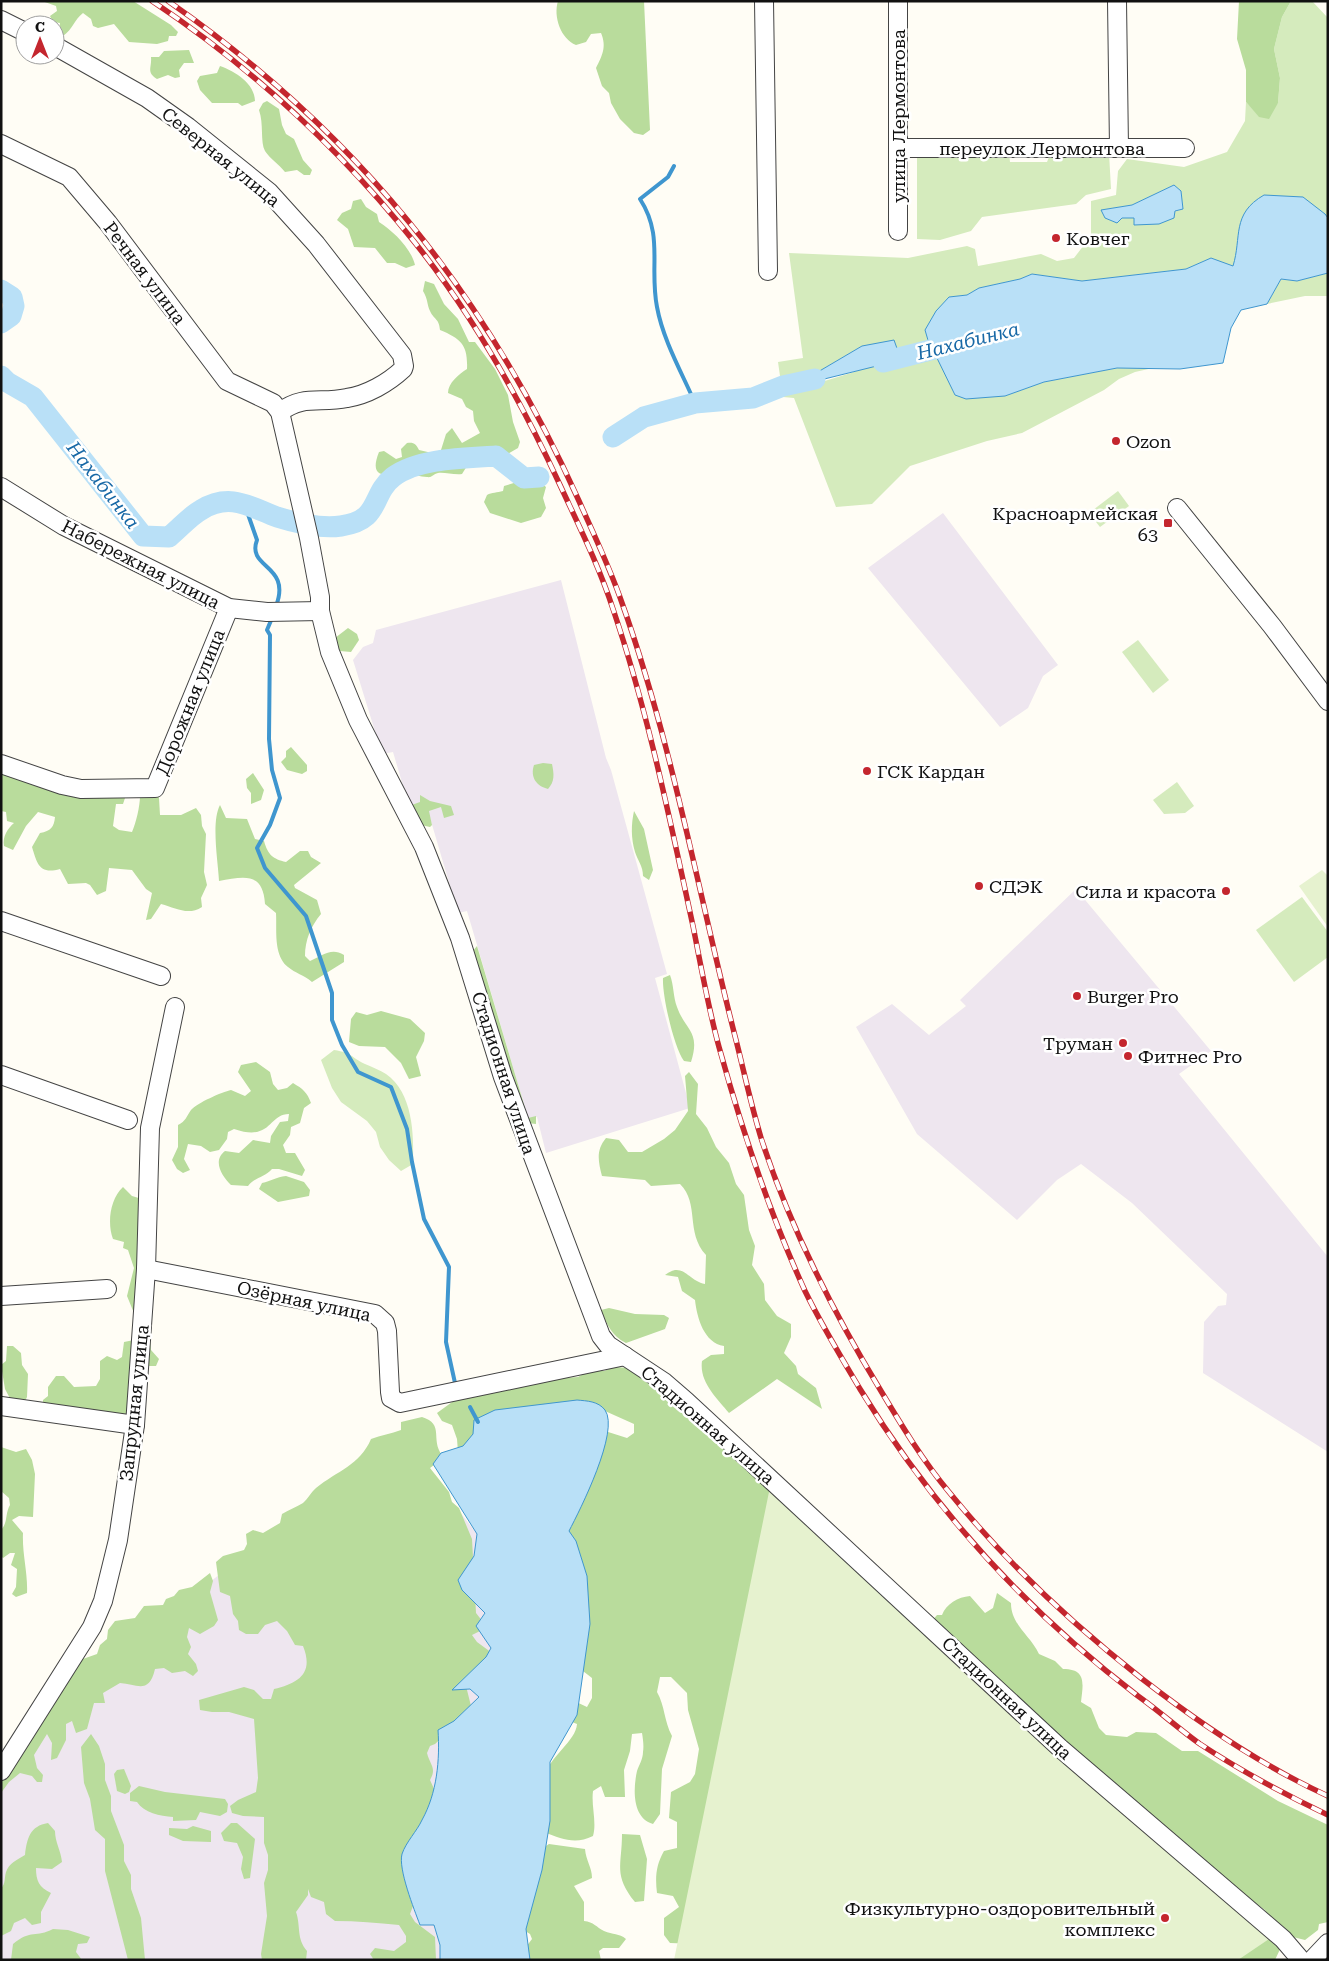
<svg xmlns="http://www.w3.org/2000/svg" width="1329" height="1961" font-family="'Roboto Serif',serif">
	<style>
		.industrial { fill: #eee6ef }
		.green { fill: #d5ebbd; fill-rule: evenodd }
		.forest { fill: #b9dc9c }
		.pitch { fill: #e6f2cf }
		.water { fill: #b9e0f7; stroke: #3f96cf }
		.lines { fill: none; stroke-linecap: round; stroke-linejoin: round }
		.stream { stroke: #3f96cf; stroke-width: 4 }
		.river { stroke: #b9e0f7; stroke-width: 21 }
		.minor-casing { stroke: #444; stroke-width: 20 }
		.minor { stroke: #fff; stroke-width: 18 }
		.rail-casing { stroke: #c4262e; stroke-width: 5.5 }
		.rail { stroke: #fff; stroke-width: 4; stroke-dasharray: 11; stroke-linecap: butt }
		.poi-dot { fill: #c4262e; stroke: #fff; stroke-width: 2 }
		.labels { text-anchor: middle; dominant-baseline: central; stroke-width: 5; stroke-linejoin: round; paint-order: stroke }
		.street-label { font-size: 18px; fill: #111; stroke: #fff }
		.poi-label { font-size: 18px; fill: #111; stroke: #fff; text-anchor: start }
		.water-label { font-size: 19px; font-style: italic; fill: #1768a6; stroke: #fff }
	</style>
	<rect width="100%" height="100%" fill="#fffdf5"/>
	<g class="industrial">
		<polygon points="943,513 1058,665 1043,676 1028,708 1000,727 868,568"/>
		<polygon points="561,580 606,758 611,770 667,974 655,978 690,1108 546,1153 537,1117 528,1118 467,911 458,913 428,811 409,806 393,752 382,754 353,660 363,647 373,643 376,630"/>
		<polygon points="1076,889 1211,1051 1179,1074 1328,1257 1328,1452 1203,1373 1204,1322 1218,1306 1226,1305 1227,1294 1132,1203 1081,1164 1057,1180 1017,1220 917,1134 856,1027 892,1004 929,1035 966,1006 960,1000"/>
		<polygon points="401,1436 477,1534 474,1556 458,1580 485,1613 476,1626 491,1648 486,1657 453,1690 470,1689 479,1697 468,1710 438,1730 438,1766 433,1796 434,1925 440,1945 440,1960 1,1960 1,1787 55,1708 215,1578"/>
	</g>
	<g class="green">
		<path d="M1291,1H1312L1328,18V218L1303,197H1289L1235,261L1233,267L1211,258L1186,269L1082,281L1032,274L1020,279L979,288L967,295L949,297L930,347L918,350L920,356L935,353L955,395L1005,396L1044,382L1117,368H1153L1135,372L1119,379L1104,390L1022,433L987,441L910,466L872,504L836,507L794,398L783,397L778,362L803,358L789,253L908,258L967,246L975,249L978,266L1041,254L1057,261L1074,258L1091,236V201L1116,195L1118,171L1127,159L1184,167L1227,152L1245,121L1246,102L1259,116L1278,103L1280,78L1274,49L1282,17ZM1174,185L1181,191L1183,209L1134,225V218H1122L1117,223L1105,218L1102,210L1132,205ZM862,346L899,354L851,373L818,383L788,381L811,376Z"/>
		<polygon points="1051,152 1109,153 1111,189 1086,195 1076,204 982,217 971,231 940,240 917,239 917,153 1009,153 1010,162 1047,162"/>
		<polygon points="1328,273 1328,296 1305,296 1267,304 1281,279 1297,281"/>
		<polygon points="1118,491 1129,506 1100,527 1089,513"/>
		<polygon points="1138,640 1169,680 1153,693 1122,652"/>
		<polygon points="1177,782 1194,806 1185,813 1164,814 1153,800"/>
		<polygon points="1302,897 1328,932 1328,957 1294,982 1256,930"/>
		<path d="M334,1050C353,1053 350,1057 365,1064C372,1067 380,1070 386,1074C413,1093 414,1134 413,1164L401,1171L389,1160L380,1147L376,1132L367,1121L341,1102L332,1088L321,1060Z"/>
	</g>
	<g class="forest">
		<path d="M42,1H133L171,25L178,32L176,36H169L168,41L157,44L129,42L114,24L98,28L93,26L91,19L83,13C74,20 73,29 63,36L59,30L60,23L53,22L50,16L57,11L56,6Z"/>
		<path d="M558,1H644L650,130L643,135L634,133L620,119L611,103L609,93L602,86L596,68C602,56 607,47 601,33L591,34L586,42L576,45C561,39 553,17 558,1Z"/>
		<polygon points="1239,1 1291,1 1282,17 1274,49 1280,78 1278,103 1269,119 1259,117 1246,102 1246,70 1237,39"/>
		<path d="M189,50L194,63H184L179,70L180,77L175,78L168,75L157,79C146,72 152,68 151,57H159L164,51Z"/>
		<path d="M220,66C235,71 255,84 255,101L242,106L238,103H212L200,90L197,81L200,76L217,73Z"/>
		<path d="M267,101L279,109L282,125L286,134L294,139L303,160L312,170L310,175H304L297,170L285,172C279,164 270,159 265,151C260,142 264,124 259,110L263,103Z"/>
		<path d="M361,199L366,207L377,214L379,222C393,231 411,248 415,265L406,268L395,263H387L375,248L354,247L348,229L337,220L342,213L351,209L353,201Z"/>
		<path d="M425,281L434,284L444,304L458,319L469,342H475L495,369L508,395L513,422L520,442L518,448L488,465L484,462L467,466L462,474C454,475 444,472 438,473C433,474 432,478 427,477C420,477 414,474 408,474C390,474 367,482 379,452L384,451L396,459L402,457L401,449L407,443C414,442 416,444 419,450L432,453L441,450L446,434L452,428L462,443L480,433L474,421L473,411L466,407L462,399L448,393C448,383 459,374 467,369C468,346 462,339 440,330C439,318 434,320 430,311C427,305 428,299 423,291Z"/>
		<path d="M534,477L546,487L543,498L546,508L541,517L521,523L490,513L484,502L487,495C492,492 497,493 503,491L504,486Z"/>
		<polygon points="348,628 357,634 359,640 351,652 340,651 335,645 335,638"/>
		<polygon points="291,747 307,765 307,771 302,774 287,770 281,762 286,757 286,751"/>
		<path d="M543,763L552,764C554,774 555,781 548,789C536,786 530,777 534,765Z"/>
		<path d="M1,767L117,791L125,798L123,804H116L113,826L119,830L132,832C136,823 140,806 140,796L154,792L159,798L160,815H181L196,808L201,815L202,826L206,834L204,872L207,885L201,898L202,907C188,916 176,908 161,904L151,919L146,920L152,893L146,889L132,870L109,868L106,891L97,895L90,885L86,883L68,884L60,869C39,875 37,863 32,847L40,833C51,831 54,827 55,817L38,812L26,826L13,850L4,846C2,837 8,828 14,823L7,821L6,812L1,811Z"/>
		<polygon points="253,773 264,790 261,800 251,804 251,793 247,788 246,779"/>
		<polygon points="420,795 430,801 451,806 454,815 444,818 441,807 429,811 432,825 430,827 421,825 409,806 420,802"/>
		<path d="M220,805L226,818L247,819L255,839L264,841C268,855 273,859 286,862L300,851H308L311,857L321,863L294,885L295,888L317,900L321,914C311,926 305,940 305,956L310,961C322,956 331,947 344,955V962L312,982C304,975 295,973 288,967C273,955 277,930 276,913L265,904C263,871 243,877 219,881C218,861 211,822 220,805Z"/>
		<path d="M634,811L644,829L653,870L649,880L643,876C643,866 638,861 635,852C631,838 631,825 634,811Z"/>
		<polygon points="477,946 528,1118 536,1116 536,1124 528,1123 523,1117 472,952"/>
		<path d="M670,975C674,986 673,996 677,1007C685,1030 701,1031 691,1062L684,1061C674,1048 662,995 663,978Z"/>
		<polygon points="381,1011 410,1019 425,1033 424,1041 416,1057 421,1076 409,1079 401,1063 385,1047 359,1046 349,1042 351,1019 356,1012 367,1015"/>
		<path d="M256,1062L270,1072L273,1084L278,1090L287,1088L293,1083C303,1089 307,1092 311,1103L304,1108L300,1123L291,1127L290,1135L283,1145L286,1153H295L305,1170L302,1176L279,1169H272C264,1178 255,1177 248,1186L231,1185C222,1176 212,1161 225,1151L239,1153L253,1140L270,1143L271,1136L280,1122L288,1121L289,1114C268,1114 272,1142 234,1129L228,1132L227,1139L219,1150L210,1152L201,1146L188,1144L184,1159L190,1170L183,1173L177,1169L172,1160L178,1147V1125C186,1121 186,1117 191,1110C197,1103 222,1092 231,1090L245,1096L251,1091L238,1072L241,1065Z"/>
		<path d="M689,1072L698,1084L696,1114L707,1128L716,1147L729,1163L736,1184L744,1195L749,1230L755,1246L752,1265L764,1284L765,1300L777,1316L791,1324V1337L784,1353L796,1366L798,1374L816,1388L822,1409L777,1379L729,1413C717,1398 699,1382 702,1361L711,1355L724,1354V1346C704,1343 697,1318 695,1300L682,1291L678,1277L665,1275C683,1261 688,1281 705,1284L706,1255C685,1232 700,1204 680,1184L651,1186L645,1180L602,1176C598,1161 596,1150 606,1138L619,1140L628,1152H642L664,1139L675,1130L688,1111L685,1076Z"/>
		<path d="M286,1176L304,1182L310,1190L309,1196L278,1202L259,1189L262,1183C271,1181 276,1177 286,1176Z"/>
		<path d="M123,1187L132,1196L142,1199L150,1341L151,1350L159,1359L156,1366H147C146,1385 142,1402 143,1421L43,1404V1400L48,1396V1387L56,1376H64L74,1387L96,1386L100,1379V1361L107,1356L117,1360L122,1357L124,1342L134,1340L136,1318L127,1296L134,1268L128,1250L123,1248L124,1242L113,1239C107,1223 110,1199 123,1187Z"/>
		<path d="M609,1308L635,1314L664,1315L669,1318L665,1329L626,1343C612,1336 607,1325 601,1310Z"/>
		<polygon points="7,1346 13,1346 21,1353 22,1365 28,1374 27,1397 23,1405 14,1406 5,1389 1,1365 6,1361"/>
		<path d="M614,1367L630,1368L648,1380L686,1410L692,1421L781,1500L1045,1750L1069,1764L1123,1807L698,1944L670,1943L664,1935V1918L679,1907L673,1896L657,1893C655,1877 656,1865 664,1851L677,1848V1822L669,1818L671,1792L690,1782L695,1774L699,1749L688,1710L687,1693L671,1677H660L657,1692C665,1706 664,1721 672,1736L662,1769L660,1814L653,1824C632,1818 633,1789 637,1771C639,1765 643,1759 643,1752C644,1746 643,1739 642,1733L632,1734L630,1751L624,1770L625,1797H605L601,1786L593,1791C591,1806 597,1822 593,1836C575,1845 562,1839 544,1832C544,1817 540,1790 544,1777C550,1756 576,1741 577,1724L567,1720L572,1700L587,1707L592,1698V1678L579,1668L563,1545L605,1431L627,1438L634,1433V1424L605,1411L586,1409L458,1452L457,1439L452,1425L442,1421L437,1413L459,1397L535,1380L578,1377L589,1371H604Z"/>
		<path d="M422,1417C445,1424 430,1439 442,1455V1459L430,1468L449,1492L452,1502L459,1508L472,1539L476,1613L483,1622L482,1630L472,1635L477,1642L492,1653L466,1686L472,1710L435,1744L430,1746L427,1753C430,1765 437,1768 430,1780L435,1791L415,1901L410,1914L415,1922L435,1937L436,1960H374L370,1954L375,1948L394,1951L406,1942V1936L399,1925C377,1923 357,1921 335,1921L326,1914L324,1902L311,1897L308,1889V1895L296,1912C301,1926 296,1938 307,1951L306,1960H262L261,1954L267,1916L264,1883L268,1870V1855L264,1843V1817L243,1816L232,1813L230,1806L238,1800L256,1792L258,1778L254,1719L229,1712H212L200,1710L199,1700L244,1687L254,1690L263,1699H271L274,1689C299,1683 314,1673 303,1646L295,1645L287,1631L277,1621L265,1625L258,1634H246L239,1630L238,1621L233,1614L230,1596L220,1592L216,1562L223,1556L244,1550L247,1544L246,1534L253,1530L263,1533L280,1523L282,1514C288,1510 297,1507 303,1503C308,1499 311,1492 316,1488C337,1471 360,1465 371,1439C381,1435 391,1434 401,1430V1422Z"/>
		<path d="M1,1447L16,1452L26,1449L32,1460L35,1474L33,1517L19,1516L12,1520L23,1533C22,1554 28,1573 27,1593L16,1597L12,1594L16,1587L17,1569L11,1565L15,1553H10L3,1558L1,1556V1530C8,1523 5,1513 10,1505L9,1498L1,1491Z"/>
		<path d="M210,1573L213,1581L210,1592L218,1620L214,1626L200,1634L189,1628L187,1637L191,1647L188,1654L196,1664L198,1671L193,1676L185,1671L172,1673L164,1668L155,1669C149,1695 137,1684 120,1683L103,1693L105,1703H94L87,1729L76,1733L72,1721L66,1724V1740L57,1758L51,1760L52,1743L47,1734L34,1755L37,1768L43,1775L42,1782H37L32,1776L20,1773L9,1782L1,1793V1774L80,1660L97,1654L100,1645L107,1639L108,1630L115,1621L135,1618L144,1606L163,1605L166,1599L174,1596L179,1590L192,1587Z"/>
		<path d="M997,1593L1011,1603C1011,1625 1030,1635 1039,1654L1055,1661L1063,1669C1087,1669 1083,1684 1081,1702L1091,1708L1099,1728L1106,1735L1127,1737L1136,1732L1156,1733L1182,1751H1198L1278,1801L1328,1825V1922L1319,1924L1318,1930L1305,1940L1293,1937L1283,1926L1269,1918L1265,1910L1237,1890L1083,1761L931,1622L937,1615H942C946,1604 958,1597 970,1596L985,1613L993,1608Z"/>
		<polygon points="91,1734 99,1746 105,1764 105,1780 111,1796 111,1811 124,1845 124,1861 131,1875 131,1889 141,1918 145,1960 128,1960 105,1871 105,1839 95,1830 90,1799 84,1783 81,1747"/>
		<polygon points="124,1769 131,1786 129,1792 125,1794 117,1791 114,1774 117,1770"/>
		<path d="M139,1786L165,1792L225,1799L228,1804L227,1812L220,1816L200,1812L196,1820L173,1821V1817C160,1816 144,1813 137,1802L130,1801V1793Z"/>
		<path d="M48,1823L55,1831C55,1842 61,1851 62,1862L52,1869L36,1868C36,1881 39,1887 51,1893L41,1912V1923L32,1925L25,1918L14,1923L11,1931L1,1936V1889C6,1882 4,1879 6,1872C9,1863 17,1860 25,1855C27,1838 30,1826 48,1823Z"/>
		<polygon points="231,1823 237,1823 255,1839 250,1878 244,1879 241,1869 243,1857 237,1843 224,1841 221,1833"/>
		<polygon points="193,1826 211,1831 211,1842 183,1841 169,1835 169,1828 187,1829"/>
		<path d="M622,1834L640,1835L647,1859L644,1901L635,1902C613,1875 622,1865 622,1834Z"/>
		<polygon points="1167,1843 1282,1945 1275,1960 1226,1960"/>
		<path d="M549,1844L585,1849C586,1861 592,1867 592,1878L574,1886L584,1902V1921C594,1922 596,1927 604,1931C613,1935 619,1933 626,1939L619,1948H603L599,1951L601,1960H529L526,1947L532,1939L530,1934L522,1929L540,1850Z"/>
		<path d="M53,1929L68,1930L90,1937L87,1943L78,1944L76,1952L82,1960H11L13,1944C31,1929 36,1938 53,1929Z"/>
	</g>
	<g class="pitch">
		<polygon points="1322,870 1328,876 1328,927 1299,886"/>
		<polygon points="770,1487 1063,1763 1228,1901 1269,1939 1238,1960 674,1960"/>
	</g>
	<g class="water">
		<polygon points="1174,185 1181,191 1183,209 1175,211 1174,218 1159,224 1134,225 1134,218 1122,218 1117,223 1105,218 1101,210 1132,205"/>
		<path d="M1264,195L1303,197L1325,214L1328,218V273L1297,281L1281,279L1267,304L1241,310L1231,328L1223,363L1180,369L1117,368L1044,382L1005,396L966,399L955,395L935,354L920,356L918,350L930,347L925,330L936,311L949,297L967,295L979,288L1020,279L1032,274L1082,281L1186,269L1211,258L1233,266C1242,237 1231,214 1264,195Z"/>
		<polygon points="894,340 899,354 911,352 913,357 788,388 787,381 811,376 862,346"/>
		<path d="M577,1400C587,1401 598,1401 605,1410C620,1431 580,1510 569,1531L576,1541L587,1576L590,1624L577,1715L550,1762V1821L542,1870L526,1929L530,1960H440V1945L434,1925H420C414,1909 398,1869 402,1854C406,1842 417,1831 422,1820C437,1793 440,1760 438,1730L454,1721L479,1697L470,1689L452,1690L486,1657L491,1648L476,1626L485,1613L462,1590L458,1580L474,1556L477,1534L433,1464L441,1453L463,1446L473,1434L474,1420L495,1410Z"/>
	</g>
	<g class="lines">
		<g class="stream">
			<path d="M674,166L668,177L640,199C664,236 649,267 657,307C663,340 682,373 695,403"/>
			<path d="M244,503L257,540C246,569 292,564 276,606"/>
			<polyline points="272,618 267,630 270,635 269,739 272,770 280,798 270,825 257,848 265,868 306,916 332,993 332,1020 342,1045 358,1072 391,1087 407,1129 412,1162 424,1219 449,1267 446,1342 455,1383"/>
			<polyline points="470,1407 478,1422"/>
		</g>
		<g class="river">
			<polyline points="1,290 12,297 14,306 11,316 1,323"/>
			<polyline points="883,362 946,346"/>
			<path d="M1,376L7,382L33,397L143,536L169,537C180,528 190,516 201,510C230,492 250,507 277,517C296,523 321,529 341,526C382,520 370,495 393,477C418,458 466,458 496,456L524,478L539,477"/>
			<polyline points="613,437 644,417 695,403 753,398 783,386 815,379"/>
		</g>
		<g class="minor-casing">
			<g id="minor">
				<polyline points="764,1 768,271"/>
				<polyline points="898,1 898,231"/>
				<polyline points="1117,1 1119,148"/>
				<polyline points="1,20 25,32"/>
				<path d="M55,46L147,98L188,127L269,192L316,244L402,355L404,366L403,369C388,383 367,395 347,398C320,404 304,394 280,412"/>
				<polyline points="1,144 69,177 108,223 227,381 273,403 280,412 309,538 320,597 320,611 330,652 358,720 424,847 460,938 503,1077 601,1336 608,1345 664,1382 686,1401 1060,1748 1283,1939 1301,1960"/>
				<polyline points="898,148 1185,148"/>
				<polyline points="1,487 64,526 229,608 267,612 320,611"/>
				<polyline points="1177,508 1272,626 1328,701"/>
				<polyline points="1,764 62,785 81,789 155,788 229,608"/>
				<polyline points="1,921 161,976"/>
				<polyline points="1,1075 128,1120"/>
				<polyline points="146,1269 375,1314 385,1323 387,1331 390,1392 391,1398 400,1403 625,1356"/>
				<polyline points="1,1296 107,1289"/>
				<polyline points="1,1406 135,1425"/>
				<polyline points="1,1771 92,1627 103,1601 118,1540 135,1425 146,1269 150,1128 175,1007"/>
				<polyline points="1312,1960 1328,1943"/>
			</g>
		</g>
		<use href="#minor" class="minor"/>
		<g class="rail-casing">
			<g id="rail">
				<path d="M152,1C251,67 342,151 416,244C474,317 521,401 560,485C579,526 599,566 613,609C648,712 670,820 693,926C701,966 708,1007 719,1047C742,1130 769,1212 805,1291C821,1324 841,1357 860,1389C934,1510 1025,1610 1138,1696C1159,1711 1179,1729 1200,1744C1241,1771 1284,1794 1328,1815"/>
				<path d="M168,1C356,132 485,292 579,501C594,535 610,568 622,603C673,746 699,897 737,1044C745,1076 752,1109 762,1141C791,1229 833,1312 881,1391C902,1426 923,1461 949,1492C1005,1561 1071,1623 1141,1678C1199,1723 1260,1765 1328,1796"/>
			</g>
		</g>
		<use href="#rail" class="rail"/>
	</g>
	<g class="poi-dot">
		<circle cx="1056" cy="238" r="5"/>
		<circle cx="1116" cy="441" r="5"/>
		<rect x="1163" y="518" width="10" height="10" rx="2.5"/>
		<circle cx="867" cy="771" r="5"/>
		<circle cx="979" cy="886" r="5"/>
		<circle cx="1226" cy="891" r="5"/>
		<circle cx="1077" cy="996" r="5"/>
		<circle cx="1123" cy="1043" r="5"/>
		<circle cx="1128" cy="1056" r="5"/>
		<circle cx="1165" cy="1918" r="5"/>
	</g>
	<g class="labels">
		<g class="street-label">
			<text transform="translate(898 116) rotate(-90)">улица Лермонтова</text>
			<text x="1042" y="148">переулок Лермонтова</text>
			<text transform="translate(221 157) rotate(39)">Северная улица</text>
			<text transform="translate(145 273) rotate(53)">Речная улица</text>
			<text transform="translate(141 564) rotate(27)">Набережная улица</text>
			<text transform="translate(190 702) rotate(-68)">Дорожная улица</text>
			<text transform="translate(504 1073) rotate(72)">Стадионная улица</text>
			<text transform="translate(304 1301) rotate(12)">Озёрная улица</text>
			<text transform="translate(134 1403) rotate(-84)">Запрудная улица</text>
			<text transform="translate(708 1425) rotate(41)">Стадионная улица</text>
			<text transform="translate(1007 1698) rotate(43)">Стадионная улица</text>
		</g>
		<g class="poi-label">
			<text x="1066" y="238">Ковчег</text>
			<text x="1126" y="441">Ozon</text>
			<text x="1158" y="513" text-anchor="end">Красноармейская<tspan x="1158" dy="21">63</tspan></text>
			<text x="877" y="771">ГСК Кардан</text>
			<text x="989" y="886">СДЭК</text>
			<text x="1216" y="891" text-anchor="end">Сила и красота</text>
			<text x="1087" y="996">Burger Pro</text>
			<text x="1113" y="1043" text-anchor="end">Труман</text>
			<text x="1138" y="1056">Фитнес Pro</text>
			<text x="1155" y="1908" text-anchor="end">Физкультурно-оздоровительный<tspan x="1155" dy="21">комплекс</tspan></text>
		</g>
		<g class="water-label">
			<text transform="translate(968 341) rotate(-14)">Нахабинка</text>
			<text transform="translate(103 485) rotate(52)">Нахабинка</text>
		</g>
	</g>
	<rect width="1329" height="1961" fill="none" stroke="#111111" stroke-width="5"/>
	<g transform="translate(40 40)"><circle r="24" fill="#ffffff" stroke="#a0a0a0"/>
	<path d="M0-4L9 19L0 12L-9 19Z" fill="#c4262e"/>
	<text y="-8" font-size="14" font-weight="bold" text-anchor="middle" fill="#111111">С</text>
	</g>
</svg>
